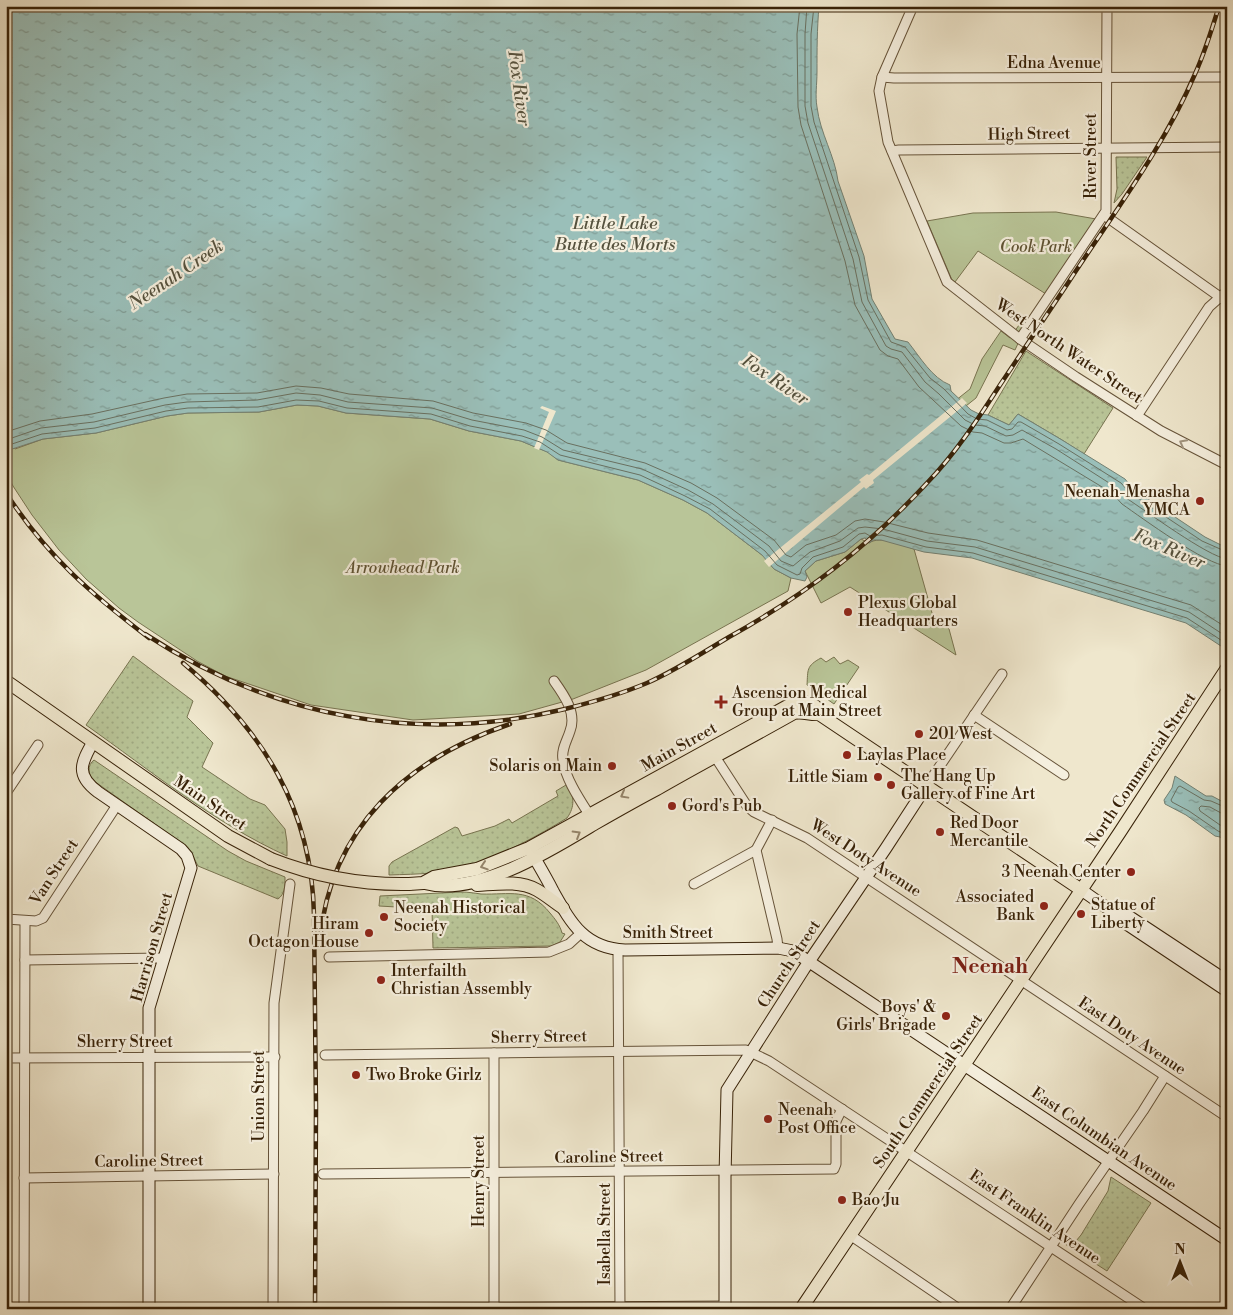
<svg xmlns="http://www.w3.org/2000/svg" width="1233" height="1315" font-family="'Libre Bodoni',serif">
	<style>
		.grass { fill: url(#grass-dots); stroke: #787450 }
		.park { fill: #b9c598; stroke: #787450 }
		.water { fill: url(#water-ripples); stroke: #738072 }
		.pier { fill: #efe7cd }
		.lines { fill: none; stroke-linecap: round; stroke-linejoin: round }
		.shore { stroke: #697060; stroke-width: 1 }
		.street-casing { stroke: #665339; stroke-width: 11 }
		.secondary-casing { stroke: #382208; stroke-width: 13 }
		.primary-casing { stroke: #382208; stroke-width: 14 }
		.street { stroke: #f5efde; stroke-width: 9 }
		.secondary { stroke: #f5efde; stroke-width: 11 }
		.primary { stroke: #efe7cd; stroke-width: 12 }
		.rail-casing { stroke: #382208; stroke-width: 4.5 }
		.rail { stroke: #f5efde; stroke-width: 2.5; stroke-dasharray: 8; stroke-linecap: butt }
		.primary-bridge-casing { stroke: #382208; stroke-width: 14; stroke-linecap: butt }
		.primary-bridge { stroke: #efe7cd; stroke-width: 12 }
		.oneway { stroke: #a0937e }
		.oneway2 { stroke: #94846a }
		.poi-dot { fill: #8f2418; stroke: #f5efde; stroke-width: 2 }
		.labels { text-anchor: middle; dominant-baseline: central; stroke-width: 4.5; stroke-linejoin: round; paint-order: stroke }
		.street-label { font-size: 16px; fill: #382208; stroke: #f5efde }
		.park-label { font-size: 16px; font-style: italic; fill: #5f5333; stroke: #f5efde }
		.poi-label { font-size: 16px; fill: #382208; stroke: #f5efde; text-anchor: start }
		.water-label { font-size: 18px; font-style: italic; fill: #55513d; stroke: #f5efde }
		.district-label { font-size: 21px; font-weight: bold; fill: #7a1f14; stroke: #f5efde }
	</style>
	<defs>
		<pattern id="grass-dots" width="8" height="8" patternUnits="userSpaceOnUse" patternTransform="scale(1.25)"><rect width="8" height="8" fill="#b9c598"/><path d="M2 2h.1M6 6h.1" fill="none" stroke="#a0a982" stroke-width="1.8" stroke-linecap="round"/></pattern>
		<pattern id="water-ripples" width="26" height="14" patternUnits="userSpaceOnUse" patternTransform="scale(1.25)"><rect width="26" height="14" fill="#9abfb9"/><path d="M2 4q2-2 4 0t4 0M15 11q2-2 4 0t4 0" fill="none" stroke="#7f9b94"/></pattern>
	</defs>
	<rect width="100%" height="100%" fill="#efe7cd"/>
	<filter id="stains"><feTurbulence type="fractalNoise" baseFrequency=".004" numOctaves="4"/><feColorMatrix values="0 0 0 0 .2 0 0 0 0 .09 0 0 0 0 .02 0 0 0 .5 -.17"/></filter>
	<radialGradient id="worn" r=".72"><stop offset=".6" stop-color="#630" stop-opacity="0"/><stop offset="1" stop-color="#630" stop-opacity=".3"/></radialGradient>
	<g class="grass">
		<polygon points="1116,157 1147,157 1122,194 1114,203 1117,189"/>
		<polygon points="1026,351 1113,408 1084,454 1062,440 1018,414 1009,425 988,415"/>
		<path d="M133,656L193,701L187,717L213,743L202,767L250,799L265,805L285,829L287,842V856C214,823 151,771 86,725Z"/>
		<path d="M94,760L228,851L246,861L285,877C285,886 285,894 278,899L198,866L193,856L183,844L94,781C88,775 87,765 94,760Z"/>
		<path d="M566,785C575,795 575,807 567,818C538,836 505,853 473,865C447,874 417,874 389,875V866L392,862L455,827L458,828L462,836L495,826L509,819L512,823L558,796L556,791Z"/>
		<path d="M461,892C468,892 474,893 481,894C510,895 529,887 550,913C555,919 560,925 562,933L565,934L560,942L551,946L433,948L432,909L379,906L380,896Z"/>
		<polygon points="1111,1177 1151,1203 1107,1271 1065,1244 1076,1241 1081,1235 1108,1191"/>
	</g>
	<g class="park">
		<polygon points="1056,212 1096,219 1046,294 978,251 955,282 952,280 927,221 973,213"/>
		<polygon points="1019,325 1025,328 1015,350 1003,345 976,398 769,563 774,569 791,578 788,591 646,670 573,699 519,714 413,720 311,705 225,676 197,661 138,622 119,608 86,579 59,550 32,515 13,486 6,472 6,433 15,449 43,439 96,433 167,416 188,413 259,412 297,405 318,406 346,413 430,419 469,431 521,441 548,452 558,460 638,480 683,500 707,513 762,555 970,389 982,359 1001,331 1010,338"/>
		<path d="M861,539L869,543C881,535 901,545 914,549L932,613L949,629L956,655L850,587L821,603L805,571L816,561L845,552Z"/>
		<path d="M834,657L840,664L848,660L859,667L834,704L807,685C808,670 806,666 821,658L826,662Z"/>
	</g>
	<g class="water">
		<path d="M6,6H819C817,30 817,49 817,72C817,84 815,96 817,107C820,133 835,156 838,181L864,256L872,299L895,339L908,342C920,357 932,378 950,385L951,391L971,410L979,414L988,415L1009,425L1018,414L1062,440L1125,479L1133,489L1205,537L1227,548V650L1186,623L972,558L924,552L881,540H874L869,543L865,538L861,539L845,552L816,561L805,571L807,577L805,581L791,578L774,569L762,555L707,513L683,500L638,480L558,460L547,452L521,441L469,431L430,419L346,413L318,406L297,405L259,412L188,413L167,416L96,433L43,439L6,451Z"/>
		<polygon points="1175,776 1206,796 1212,796 1227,804 1227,841 1220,837 1215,836 1186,815 1165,804 1164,800 1172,788"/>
	</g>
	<g class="pier">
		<polygon points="962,398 967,403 873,480 874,483 866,489 864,487 769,567 764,561 861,482 859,480 867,474 869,475"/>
		<polygon points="542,406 556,411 539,450 534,448 549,412 540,408"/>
	</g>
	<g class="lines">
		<g class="shore">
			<path d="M800,6L797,34L798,107L801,125L845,261L855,305L880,350L888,356L898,359L919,387L961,426L973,432L982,433L1004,443H1011L1023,439L1112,493L1122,504C1142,518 1206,565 1227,566"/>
			<path d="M807,6L805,34V106L808,123L853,259L862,302L886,346L891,349L902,352L925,382L939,394L965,420L975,425L985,426L1006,436L1013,435L1022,430L1056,449L1117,488L1126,498C1145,510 1208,557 1227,559"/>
			<polyline points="814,6 811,34 811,106 814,122 859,257 868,300 891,342 905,347 930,378 944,389 968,414 977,419 987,420 1007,430 1012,429 1018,422 1021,422 1059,444 1121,483 1130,493 1202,541 1227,552"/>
			<polyline points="6,432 40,421 92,414 164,398 187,394 257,393 296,386 321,388 349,394 433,401 473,413 526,423 546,430 567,443 645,463 691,483 717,498 774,540 786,555 791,557 806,545 836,535 855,521 865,519 884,522 928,533 977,540 1191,605 1227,628"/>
			<polyline points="6,440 41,428 94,422 165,405 187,402 257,400 296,393 320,395 348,402 432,408 472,420 524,430 542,437 563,450 642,469 688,490 713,504 769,546 781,561 793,566 810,552 840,541 858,528 865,527 883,529 927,541 975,547 1189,612 1227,637"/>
			<polyline points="6,446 42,434 95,428 166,411 188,408 258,407 296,400 319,401 347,408 431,414 470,426 522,436 540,442 560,455 640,475 685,496 710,509 765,551 777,565 797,575 800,574 802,568 813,557 843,547 859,534 865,533 870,536 882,535 926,547 973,553 1187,618 1227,644"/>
			<polyline points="1227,808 1211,801 1204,800 1180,786 1178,787 1171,800 1172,802 1189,811 1218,831 1227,835"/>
			<polyline points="1227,814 1221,813 1210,807 1201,806 1199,808 1200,811 1220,825 1227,827"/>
		</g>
		<g class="street-casing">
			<g id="street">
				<polyline points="913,6 882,77 879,91 888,142 947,282 1020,339 1076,377 1161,431 1227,465"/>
				<polyline points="882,77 894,78 1227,77"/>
				<polyline points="892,151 899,150 1227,147"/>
				<polyline points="1104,215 1227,302"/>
				<polyline points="1020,339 1106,211 1107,6"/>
				<polyline points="1137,416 1209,307 1227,291"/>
				<path d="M554,681C564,695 577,713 570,731C567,741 561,749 563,760C565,779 582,803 592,819"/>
				<polyline points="974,715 1064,775"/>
				<polyline points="712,752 747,806 754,812 807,838 1227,1117"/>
				<polyline points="927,785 1002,674"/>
				<polyline points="6,793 38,745"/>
				<polyline points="772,820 756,850 777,939 778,948"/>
				<polyline points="694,884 756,850"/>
				<polyline points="6,919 36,921 43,918 117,805"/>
				<polyline points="618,950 620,1309"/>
				<polyline points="329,957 549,952 569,944 581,933"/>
				<polyline points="25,960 163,958"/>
				<polyline points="494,1053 494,1309"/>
				<polyline points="325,1055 746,1050 769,1061 1145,1309"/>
				<polyline points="6,1058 275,1057"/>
				<polyline points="323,1174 834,1169 836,1164 836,1121 842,1109"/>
				<polyline points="24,1178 274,1174"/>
				<polyline points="850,1235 959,1309"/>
				<polyline points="24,1309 25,921"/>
				<polyline points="260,1309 273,1309"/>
				<polyline points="273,1309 274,1003 290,884"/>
				<polyline points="322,1309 725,1306"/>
				<polyline points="1010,1309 1079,1204 1143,1111 1165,1076"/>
			</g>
		</g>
		<g class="secondary-casing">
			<g id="secondary">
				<path d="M93,742C81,763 75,775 98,792L181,849L187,856L191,868L149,1008V1309"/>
				<path d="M530,850C538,864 546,877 553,891C571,923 584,948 625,950L778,948L793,951L1227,1240"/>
				<polyline points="1080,889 1110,910 1119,919 1227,991"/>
				<polyline points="1124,913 1227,981"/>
				<polyline points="725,1309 725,1177 727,1090 804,969 886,848 927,785"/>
			</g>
		</g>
		<g class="primary-casing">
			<g id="primary">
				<polyline points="6,681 228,836 271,859"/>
				<polyline points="819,714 1080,889"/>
				<path d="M425,883C476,897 551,850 594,824C615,812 636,800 657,789C702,763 748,739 794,713C803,711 810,715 819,714"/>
				<path d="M409,884L423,883L434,877L477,869L529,848L793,703C801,701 808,702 815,706L819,714"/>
				<path d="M477,885C496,884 519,880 537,890C546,895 554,902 563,908"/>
				<polyline points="801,1309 1120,832 1227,668"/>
			</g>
		</g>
		<use href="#street" class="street"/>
		<use href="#secondary" class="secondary"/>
		<use href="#primary" class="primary"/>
		<g class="rail-casing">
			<g id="rail">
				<path d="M6,493C47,556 90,593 149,638"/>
				<path d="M145,634C272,717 417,745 565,709C593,702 621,694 647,683C676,670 702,653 729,637C806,594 867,548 927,483C955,454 978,419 1000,385C1023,351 1045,317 1068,283C1112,215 1163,149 1195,74C1205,52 1212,29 1219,6"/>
				<path d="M183,663C263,730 312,809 314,915L316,1107L315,1309"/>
				<path d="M320,939C331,827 407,759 510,724"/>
			</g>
		</g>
		<use href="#rail" class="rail"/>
		<g class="primary-bridge-casing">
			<path id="primary-bridge" d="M271,859C317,877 361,885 409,884"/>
		</g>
		<use href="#primary-bridge" class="primary-bridge"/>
	</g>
	<defs><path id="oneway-chevron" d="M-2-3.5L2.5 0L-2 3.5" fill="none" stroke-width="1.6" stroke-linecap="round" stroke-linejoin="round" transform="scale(1.25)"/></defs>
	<use class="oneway" href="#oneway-chevron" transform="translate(1183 443) rotate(-152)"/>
	<g class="oneway2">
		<use href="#oneway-chevron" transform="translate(624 795) rotate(151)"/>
		<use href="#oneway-chevron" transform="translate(577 834) rotate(-31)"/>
		<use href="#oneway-chevron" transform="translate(484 866) rotate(162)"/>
	</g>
	<g class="poi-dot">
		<circle cx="1200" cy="501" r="5"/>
		<circle cx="848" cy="612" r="5"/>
		<path d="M718.5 694.5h5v5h5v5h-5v5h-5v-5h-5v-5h5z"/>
		<circle cx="919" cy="734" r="5"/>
		<circle cx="847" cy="755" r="5"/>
		<circle cx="612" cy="766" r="5"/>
		<circle cx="878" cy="777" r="5"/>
		<circle cx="891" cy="785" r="5"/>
		<circle cx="672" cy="806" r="5"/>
		<circle cx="940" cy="832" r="5"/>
		<circle cx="1131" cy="872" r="5"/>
		<circle cx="1044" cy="906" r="5"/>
		<circle cx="1081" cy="914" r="5"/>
		<circle cx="384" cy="917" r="5"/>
		<circle cx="369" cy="933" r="5"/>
		<circle cx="381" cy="980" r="5"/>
		<circle cx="946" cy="1016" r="5"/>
		<circle cx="356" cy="1075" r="5"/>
		<circle cx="768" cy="1119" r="5"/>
		<circle cx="842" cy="1200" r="5"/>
	</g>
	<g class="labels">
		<g class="street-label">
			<text x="1054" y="63">Edna Avenue</text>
			<text transform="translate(1029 134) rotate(-1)">High Street</text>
			<text transform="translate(1091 156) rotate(-90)">River Street</text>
			<text transform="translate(1069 351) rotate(34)">West North Water Street</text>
			<text transform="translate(679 747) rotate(-29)">Main Street</text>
			<text transform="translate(1141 770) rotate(-56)">North Commercial Street</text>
			<text transform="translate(210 803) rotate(34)">Main Street</text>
			<text transform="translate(866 858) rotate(33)">West Doty Avenue</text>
			<text transform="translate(54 872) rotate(-57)">Van Street</text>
			<text x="668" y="933">Smith Street</text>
			<text transform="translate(152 947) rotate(-74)">Harrison Street</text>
			<text transform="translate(789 964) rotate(-57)">Church Street</text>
			<text transform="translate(1132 1036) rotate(34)">East Doty Avenue</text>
			<text transform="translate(539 1037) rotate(-1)">Sherry Street</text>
			<text x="125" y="1042">Sherry Street</text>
			<text transform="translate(928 1091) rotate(-56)">South Commercial Street</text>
			<text transform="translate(259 1096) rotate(-90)">Union Street</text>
			<text transform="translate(1104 1139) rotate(34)">East Columbian Avenue</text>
			<text transform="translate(609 1157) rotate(-1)">Caroline Street</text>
			<text transform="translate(149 1161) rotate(-1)">Caroline Street</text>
			<text transform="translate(479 1181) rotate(-90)">Henry Street</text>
			<text transform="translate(1035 1217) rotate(34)">East Franklin Avenue</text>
			<text transform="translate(605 1234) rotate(-90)">Isabella Street</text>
		</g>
		<g class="park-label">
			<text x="1036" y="247">Cook Park</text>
			<text x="403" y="568">Arrowhead Park</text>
		</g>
		<g class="poi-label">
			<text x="1190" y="492" text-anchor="end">Neenah-Menasha<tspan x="1190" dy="18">YMCA</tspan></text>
			<text x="858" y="603">Plexus Global<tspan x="858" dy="18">Headquarters</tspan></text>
			<text x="732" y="693">Ascension Medical<tspan x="732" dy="18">Group at Main Street</tspan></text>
			<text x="929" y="734">201 West</text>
			<text x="857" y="755">Laylas Place</text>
			<text x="602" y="766" text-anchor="end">Solaris on Main</text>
			<text x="901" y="776">The Hang Up<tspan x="901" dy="18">Gallery of Fine Art</tspan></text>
			<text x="868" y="777" text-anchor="end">Little Siam</text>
			<text x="682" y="806">Gord's Pub</text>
			<text x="950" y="823">Red Door<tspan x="950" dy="18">Mercantile</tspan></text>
			<text x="1121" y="872" text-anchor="end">3 Neenah Center</text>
			<text x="1034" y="897" text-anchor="end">Associated<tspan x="1034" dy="18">Bank</tspan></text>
			<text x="1091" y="905">Statue of<tspan x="1091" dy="18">Liberty</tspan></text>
			<text x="394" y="908">Neenah Historical<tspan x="394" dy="18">Society</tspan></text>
			<text x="359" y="924" text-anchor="end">Hiram<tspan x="359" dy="18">Octagon House</tspan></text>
			<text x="391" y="971">Interfailth<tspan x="391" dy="18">Christian Assembly</tspan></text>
			<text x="936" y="1007" text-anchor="end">Boys' &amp;<tspan x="936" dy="18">Girls' Brigade</tspan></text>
			<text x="366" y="1075">Two Broke Girlz</text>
			<text x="778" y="1110">Neenah<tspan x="778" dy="18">Post Office</tspan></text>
			<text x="852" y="1200">Bao Ju</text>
		</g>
		<g class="water-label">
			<text transform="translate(519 88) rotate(82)">Fox River</text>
			<text x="615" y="223">Little Lake<tspan x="615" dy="21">Butte des Morts</tspan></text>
			<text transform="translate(176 275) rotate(-34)">Neenah Creek</text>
			<text transform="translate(775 380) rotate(34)">Fox River</text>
			<text transform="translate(1169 549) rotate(23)">Fox River</text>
		</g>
		<g class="district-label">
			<text x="990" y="967">Neenah</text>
		</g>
	</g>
	<rect width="1233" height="1315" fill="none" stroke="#efe7cd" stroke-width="25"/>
	<rect x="8" y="8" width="1218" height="1300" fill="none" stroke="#382208" stroke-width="2.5"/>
	<rect x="12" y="12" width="1208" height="1290" fill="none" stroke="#382208"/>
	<g transform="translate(1180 1262)" stroke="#f5efde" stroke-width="4" paint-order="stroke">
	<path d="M0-4L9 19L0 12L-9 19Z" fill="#382208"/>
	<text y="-8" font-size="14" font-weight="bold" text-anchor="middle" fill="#382208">N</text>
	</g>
	<rect width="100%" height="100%" filter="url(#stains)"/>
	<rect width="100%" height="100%" fill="url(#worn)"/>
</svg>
